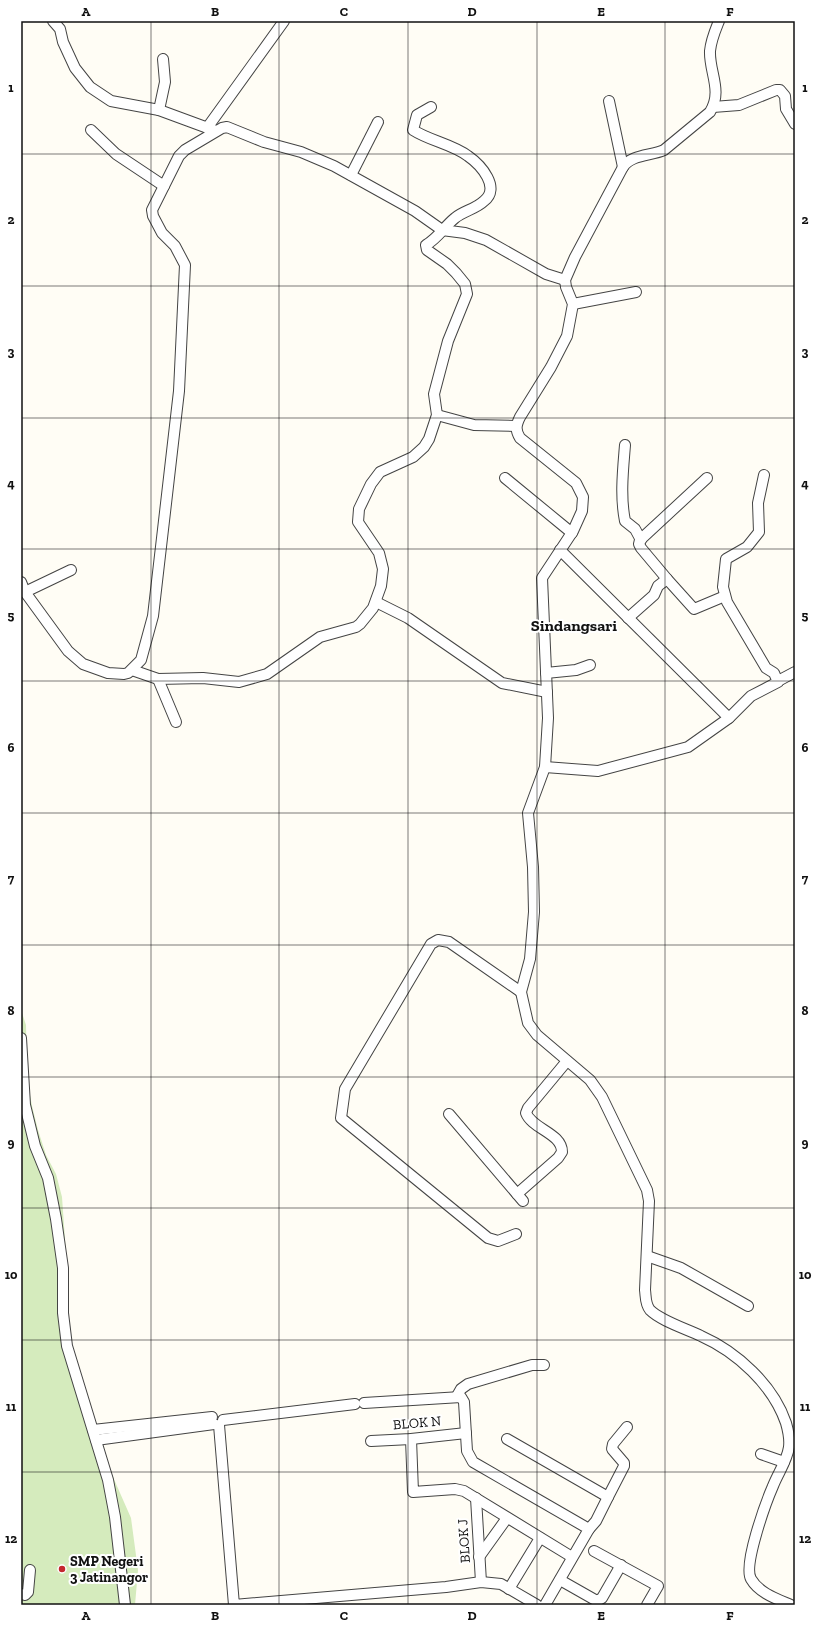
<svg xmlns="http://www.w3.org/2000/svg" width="816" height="1626" font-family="'Zilla Slab',serif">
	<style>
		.green { fill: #d5ebbd }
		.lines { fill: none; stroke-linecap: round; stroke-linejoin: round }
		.minor-casing { stroke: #444; stroke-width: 12 }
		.minor { stroke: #fff; stroke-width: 10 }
		.grid { fill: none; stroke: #111; stroke-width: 1; stroke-opacity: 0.55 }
		.poi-dot { fill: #c4262e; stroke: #fff; stroke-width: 1.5 }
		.labels { text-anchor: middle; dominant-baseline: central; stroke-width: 4; stroke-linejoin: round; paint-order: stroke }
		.street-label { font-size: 14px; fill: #111; stroke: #fff }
		.poi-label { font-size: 14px; font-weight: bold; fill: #111; stroke: #fff; text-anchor: start }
		.quarter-label { font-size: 16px; font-weight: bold; fill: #111; stroke: #fff }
		.neatline { fill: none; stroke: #111; stroke-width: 1.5 }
		.grid-label { font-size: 13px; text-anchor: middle; font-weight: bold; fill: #111 }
	</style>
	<rect width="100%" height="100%" fill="#fffdf5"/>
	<polygon class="green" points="21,1010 26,1025 27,1079 32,1106 38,1130 46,1155 56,1174 62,1197 67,1268 67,1312 72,1347 96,1430 113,1477 131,1518 138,1570 135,1605 21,1605"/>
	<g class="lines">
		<g class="minor-casing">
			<g id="minor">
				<polyline points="53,21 60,29 63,42 75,68 90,87 111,101 159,110 216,131"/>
				<path d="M719,21C715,31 711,40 710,51C709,72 723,91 710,112L664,150C651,156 632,154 623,167L575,257L565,280L566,287L573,304L567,336L551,367L520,417C516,425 515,430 520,438L576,483L583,497L582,511L573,531L542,578L548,718L545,767L528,813L533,867L534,912L530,959L521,992L528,1023L537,1035L590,1080L602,1097L647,1190L649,1201L645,1290C646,1297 645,1304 650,1310C661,1321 687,1329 701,1336C737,1352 773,1385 786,1423C788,1430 790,1439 789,1447C787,1461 778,1473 773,1486C766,1502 743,1565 751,1579C759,1593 777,1599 791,1605"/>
				<polyline points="609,101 623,167"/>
				<polyline points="713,107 739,105 776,90 780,90 785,96 786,109 795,124"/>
				<polyline points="159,110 165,82 163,59"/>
				<polyline points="207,128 284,21"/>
				<polyline points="91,130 116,154 164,186"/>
				<polyline points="351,175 378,122"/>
				<polyline points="573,304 636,292"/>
				<polyline points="437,415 474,425 516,426"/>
				<path d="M625,445C623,470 620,496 625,521L635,529L641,540"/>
				<polyline points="505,478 572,533"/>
				<polyline points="667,579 694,609 725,596"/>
				<polyline points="21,582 25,592 68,651 83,664 108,673 124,674 128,673 141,660 153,616 179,391 185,265 175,246 162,233 153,216 152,210 179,156 185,150 222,128 227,127 264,142 301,152 334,166 415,211 442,230 465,233 486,240 546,274 565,280"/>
				<polyline points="25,592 71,570"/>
				<polyline points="376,602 408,618 502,683 547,692"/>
				<polyline points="628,618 654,595 658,586 667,579 641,548 639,544 640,540 707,478"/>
				<path d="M132,670L158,679L203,678L239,682L267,674L320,637L356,627L360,624L373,608L381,586L383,569L379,553L358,522L359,509L371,484L380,472L413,457L424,447L429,439L437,415L434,394L448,341L467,294L465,284L456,273L447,264L427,250L426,245C438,238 444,227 455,218C463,211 476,209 484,201C501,188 481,165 468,156C452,144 430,141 413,130L417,115L431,107"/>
				<polyline points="546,673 576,670 590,665"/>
				<polyline points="158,679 176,722"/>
				<polyline points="778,681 795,672"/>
				<polyline points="729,718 751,696 778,682 774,673 766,668 727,602 723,587 726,559 747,547 759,532 758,503 764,475"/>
				<polyline points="545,767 598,771 688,747 729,718 560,550"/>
				<polyline points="21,1038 25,1105 35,1146 48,1178 56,1219 63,1268 63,1313 67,1346 108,1480 115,1517 125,1605"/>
				<polyline points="449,1114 523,1201"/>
				<path d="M517,1194L558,1158L562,1152C562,1133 532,1129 526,1113L528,1108L567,1061"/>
				<polyline points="516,1234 498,1241 488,1238 341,1118 345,1089 431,944 438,940 449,942 521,992"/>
				<polyline points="647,1256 681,1268 748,1306"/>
				<polyline points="457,1396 461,1389 468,1384 532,1365 544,1365"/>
				<polyline points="364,1403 461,1397 464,1402 467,1451 473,1462 589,1529 545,1605"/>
				<polyline points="223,1420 355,1404"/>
				<polyline points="219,1425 234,1605 446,1587 481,1582 501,1584 537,1605"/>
				<polyline points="93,1430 212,1417"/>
				<polyline points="411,1439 413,1492 455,1489 464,1491 572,1557"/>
				<polyline points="507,1439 608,1497 596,1521 589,1529"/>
				<polyline points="96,1440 214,1424"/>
				<polyline points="371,1441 411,1439 466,1433"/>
				<polyline points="761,1454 784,1462"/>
				<polyline points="608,1497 624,1466 624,1463 612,1449 613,1444 627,1427"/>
				<polyline points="476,1498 481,1582"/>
				<polyline points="594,1551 658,1586 647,1605"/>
				<polyline points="479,1557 507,1518"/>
				<polyline points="560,1580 597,1601 602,1598 621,1565"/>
				<polyline points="509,1589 540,1538"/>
				<polyline points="21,1594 25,1595 28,1592 30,1570"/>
			</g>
		</g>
		<use href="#minor" class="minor"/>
	</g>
	<path class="grid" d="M151,21V1605M279,21V1605M408,21V1605M537,21V1605M665,21V1605M21,154H795M21,286H795M21,418H795M21,549H795M21,681H795M21,813H795M21,945H795M21,1077H795M21,1208H795M21,1340H795M21,1472H795"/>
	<circle class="poi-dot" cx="62" cy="1569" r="4"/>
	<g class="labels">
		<g class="street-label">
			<text transform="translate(417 1423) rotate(-5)">BLOK N</text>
			<text transform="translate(464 1541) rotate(-94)">BLOK J</text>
		</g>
		<g class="poi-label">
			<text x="70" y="1561">SMP Negeri<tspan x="70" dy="16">3 Jatinangor</tspan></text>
		</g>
		<g class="quarter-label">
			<text x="574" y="625">Sindangsari</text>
		</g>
	</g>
	<rect width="816" height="1626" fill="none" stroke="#ffffff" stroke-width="44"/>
	<rect x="22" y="22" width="772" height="1582" class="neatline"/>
	<g class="grid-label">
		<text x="86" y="16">A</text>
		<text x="215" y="16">B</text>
		<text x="344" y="16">C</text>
		<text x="472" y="16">D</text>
		<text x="601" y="16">E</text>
		<text x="730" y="16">F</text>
		<text x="11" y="92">1</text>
		<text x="805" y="92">1</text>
		<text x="11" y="224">2</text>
		<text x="805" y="224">2</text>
		<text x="11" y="356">3</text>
		<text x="805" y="356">3</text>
		<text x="11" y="488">4</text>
		<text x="805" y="488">4</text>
		<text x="11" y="620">5</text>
		<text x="805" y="620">5</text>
		<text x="11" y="752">6</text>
		<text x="805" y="752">6</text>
		<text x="11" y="883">7</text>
		<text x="805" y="883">7</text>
		<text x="11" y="1015">8</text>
		<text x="805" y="1015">8</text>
		<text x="11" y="1147">9</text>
		<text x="805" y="1147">9</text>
		<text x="11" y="1279">10</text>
		<text x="805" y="1279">10</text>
		<text x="11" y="1411">11</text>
		<text x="805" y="1411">11</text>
		<text x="11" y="1543">12</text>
		<text x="805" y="1543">12</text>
		<text x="86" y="1620">A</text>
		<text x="215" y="1620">B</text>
		<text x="344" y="1620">C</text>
		<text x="472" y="1620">D</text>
		<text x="601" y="1620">E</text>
		<text x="730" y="1620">F</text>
	</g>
</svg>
